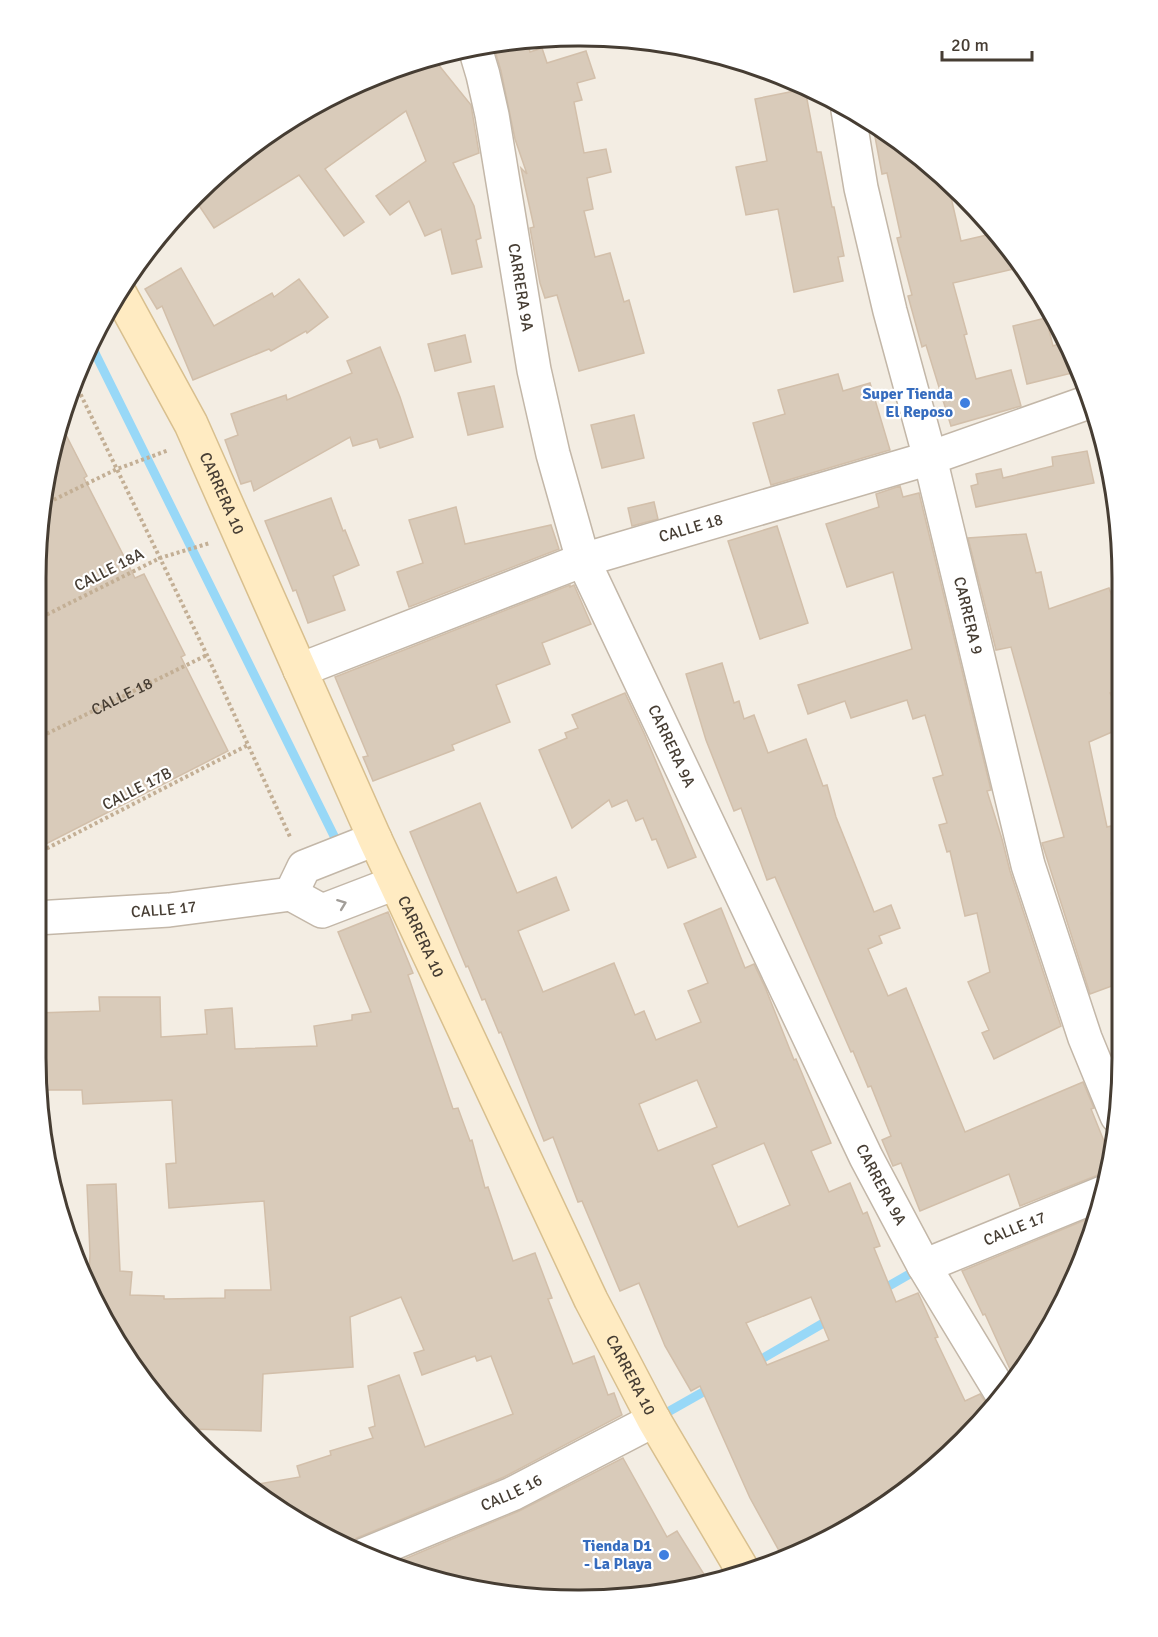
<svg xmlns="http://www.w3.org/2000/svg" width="1158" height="1637" font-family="Signika,sans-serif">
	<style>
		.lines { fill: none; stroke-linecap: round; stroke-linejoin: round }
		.stream { stroke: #98d8f7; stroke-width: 9 }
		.building { fill: #d9cbba; stroke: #d2bfaa; stroke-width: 1.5; fill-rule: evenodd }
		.street-casing { stroke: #c3b7a8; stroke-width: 36 }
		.secondary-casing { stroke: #d8bf8e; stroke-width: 36 }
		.path { stroke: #c3af95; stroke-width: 4; stroke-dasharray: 3 3; stroke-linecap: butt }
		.street { stroke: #fff; stroke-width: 33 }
		.secondary { stroke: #ffebc2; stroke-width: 33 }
		.oneway { stroke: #a29e99 }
		.shop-dot { fill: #3f7fe0; stroke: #fff; stroke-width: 2 }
		.labels { text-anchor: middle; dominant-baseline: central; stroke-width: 4.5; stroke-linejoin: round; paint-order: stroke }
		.street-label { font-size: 16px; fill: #463d33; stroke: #fff }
		.shop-label { font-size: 16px; font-weight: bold; fill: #366cbe; stroke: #fff; text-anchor: end }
		.rim { fill: none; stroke: #463d33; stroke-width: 3 }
	</style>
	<rect width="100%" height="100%" fill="#f3ede3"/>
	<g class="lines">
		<g class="stream">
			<polyline points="93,349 338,844"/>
			<polyline points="880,1291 920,1268"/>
			<polyline points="753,1364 832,1318"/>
			<polyline points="659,1417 712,1387"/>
		</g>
	</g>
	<g class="building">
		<polygon points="527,40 530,52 542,48 547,63 586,51 595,78 577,83 582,100 574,102 584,153 606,149 611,172 587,178 593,209 584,211 595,257 610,253 624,302 629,300 644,353 579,371 557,295 545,298 540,283 530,228 534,227 521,168 527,174 515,139 501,71 493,44 508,41"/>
		<polygon points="433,58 471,105 479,153 453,163 474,206 481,238 476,240 482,267 452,274 441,229 425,236 409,201 390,215 376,196 426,161 406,111 325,169 364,222 344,236 299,175 214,228 196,201 221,171 307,109 404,65"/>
		<polygon points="805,89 817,152 821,152 832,207 834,207 844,256 838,257 843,281 794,292 778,209 746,215 736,167 767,161 755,99"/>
		<polygon points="873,126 909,148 948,184 961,241 995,233 1018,268 953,283 967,334 964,335 976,379 1011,370 1021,406 951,426 926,345 922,347 908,296 912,295 897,238 901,237 887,173 882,174"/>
		<polygon points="181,268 214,326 272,293 274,297 299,279 328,317 307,333 306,331 271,351 269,349 193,380 162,306 157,309 145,289"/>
		<polygon points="1046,318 1053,346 1067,341 1076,372 1027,384 1013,326"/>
		<polygon points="465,335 471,362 435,371 428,344"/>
		<polygon points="380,347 400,397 413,437 380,448 377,439 353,446 350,437 254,491 251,481 241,484 225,440 238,435 231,414 286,395 287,400 352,373 347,361"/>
		<polygon points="838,374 843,391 870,383 890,450 771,485 753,423 785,414 778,390"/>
		<polygon points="494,386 503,427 468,435 458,393"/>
		<polygon points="634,415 644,458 602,468 591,425"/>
		<polygon points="63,429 87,476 84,478 135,578 144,574 185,655 181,657 228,751 36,849 36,579 46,473"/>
		<polygon points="1087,451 1094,483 976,507 971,486 978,484 976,474 1001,469 1003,478 1053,466 1052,457"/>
		<polygon points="900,486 903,497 919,493 991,790 987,791 1002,839 1010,871 1061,1026 994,1059 982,1033 989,1030 968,982 990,972 977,913 965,916 950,851 947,852 939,825 947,823 933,778 943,775 925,715 913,719 907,700 851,718 845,701 808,714 798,685 912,649 893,572 847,587 826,524 879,507 876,494"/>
		<polygon points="331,498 343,531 345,530 359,565 333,576 345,610 308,623 296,590 293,591 265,521"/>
		<polygon points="654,502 658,519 632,526 628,508"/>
		<polygon points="456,507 465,544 551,525 559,549 409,607 397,572 423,563 409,520"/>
		<polygon points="777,526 808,623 760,639 728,541"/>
		<polygon points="1026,534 1036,573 1041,572 1049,609 1109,588 1118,613 1118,690 1110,693 1119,713 1119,729 1089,742 1107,827 1119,824 1120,891 1111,893 1120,932 1120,983 1090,994 1042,843 1064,837 1011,647 996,650 968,538"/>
		<polygon points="570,585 570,587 574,585 591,624 542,643 550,664 496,685 510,722 452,745 454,750 373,781 363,757 368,756 335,677"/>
		<polygon points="722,663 734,703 739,701 744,719 754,715 768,753 806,739 823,786 827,785 836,817 874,912 891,905 900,928 879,936 882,943 868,949 888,996 906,988 965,1132 1083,1082 1094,1108 1091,1109 1110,1156 1108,1174 1098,1175 1020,1206 1009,1174 920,1211 901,1163 893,1166 882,1140 891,1136 871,1086 868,1087 853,1051 851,1052 775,877 767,880 741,808 734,811 706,740 686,674"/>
		<polygon points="625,693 644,733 696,857 668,868 656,839 652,840 643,818 636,821 627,800 612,807 609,800 572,828 539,750 567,738 565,733 578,728 572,715"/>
		<path d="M480,803L517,893L556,877L569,910L518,931L543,992L614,963L635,1015L644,1011L656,1040L701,1022L688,991L708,983L684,924L721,908L745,968L754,964L765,987L794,1060L796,1059L831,1143L811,1151L829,1192L850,1183L863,1214L867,1212L880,1246L874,1248L896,1302L918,1293L938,1337L935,1338L965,1401L980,1394L990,1409L937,1466L819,1545L782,1556L750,1498L700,1386L691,1391L665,1346L639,1283L620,1291L582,1201L578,1202L553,1137L544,1141L501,1032L499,1033L485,999L482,1000L468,966L466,967L410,832ZM697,1080L717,1127L658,1151L639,1104ZM764,1143L790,1205L738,1227L712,1165ZM811,1297L829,1340L767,1365L746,1323Z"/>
		<polygon points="388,912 413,973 408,975 453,1109 458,1108 470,1141 472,1140 485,1188 488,1187 513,1261 535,1253 552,1298 548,1299 573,1364 594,1356 608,1395 614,1393 622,1415 504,1477 357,1538 348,1545 252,1485 300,1477 297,1466 331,1455 330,1451 373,1438 369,1428 375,1426 368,1386 399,1375 425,1447 513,1414 491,1356 477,1361 475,1356 422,1375 414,1353 424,1350 401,1297 350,1317 353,1367 263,1374 261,1431 189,1429 127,1359 89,1274 90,1254 87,1185 116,1184 120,1271 132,1272 130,1295 164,1296 164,1299 225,1298 225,1290 271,1290 264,1201 169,1208 166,1164 176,1163 172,1100 83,1104 82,1090 40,1090 36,1058 36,1013 100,1011 99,997 160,997 161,1037 207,1034 205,1010 232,1008 235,1049 317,1046 314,1026 352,1020 352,1015 371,1012 338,932"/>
		<polygon points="1097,1215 1066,1298 1015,1380 985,1314 983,1315 962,1271"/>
		<polygon points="623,1458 667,1537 677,1531 707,1579 650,1596 508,1596 390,1565 519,1511"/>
	</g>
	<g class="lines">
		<g class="street-casing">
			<g id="street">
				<path id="s2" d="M475,48L483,75L492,115L534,370L553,454L583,560L866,1157L924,1266L1003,1396"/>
				<path id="s3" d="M848,110L861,188L890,311L930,458L1028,865L1085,1038L1117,1116"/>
				<path id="s4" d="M300,670L583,560L930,458L1086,403"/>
				<polyline points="291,894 304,867 375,839"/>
				<path id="s5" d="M36,918L169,910L291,894L322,911L395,883"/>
				<path id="s6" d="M924,1266L1105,1192"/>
				<path id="s7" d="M364,1555L512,1494L654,1420"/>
			</g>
		</g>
		<g class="secondary-casing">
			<g id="secondary">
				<path id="s8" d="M120,294L191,424L375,839L591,1300L654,1420L742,1569"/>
			</g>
		</g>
		<g class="path">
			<polyline points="78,389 207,655 291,839"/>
			<polyline points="43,505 117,469 169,450"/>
			<polyline points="36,620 160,558 210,543"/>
			<path id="s1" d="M36,739L207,655"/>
			<polyline points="36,854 248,745"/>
		</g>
		<use href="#street" class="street"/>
		<use href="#secondary" class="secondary"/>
	</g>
	<defs><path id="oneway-chevron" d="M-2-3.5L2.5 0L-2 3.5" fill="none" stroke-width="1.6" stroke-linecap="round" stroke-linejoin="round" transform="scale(1.5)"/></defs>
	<use class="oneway" href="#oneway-chevron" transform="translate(342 904) rotate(-21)"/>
	<g class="shop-dot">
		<circle cx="965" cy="403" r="6"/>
		<circle cx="664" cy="1555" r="6"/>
	</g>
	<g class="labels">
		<g class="street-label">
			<text stroke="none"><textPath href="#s2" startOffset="244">CARRERA 9A</textPath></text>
			<text stroke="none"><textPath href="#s8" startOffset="224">CARRERA 10</textPath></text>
			<text stroke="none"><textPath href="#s4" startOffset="416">CALLE 18</textPath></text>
			<text transform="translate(109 570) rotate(-27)">CALLE 18A</text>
			<text stroke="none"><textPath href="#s3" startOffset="520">CARRERA 9</textPath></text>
			<text stroke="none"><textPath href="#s1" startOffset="96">CALLE 18</textPath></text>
			<text stroke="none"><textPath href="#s2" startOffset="730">CARRERA 9A</textPath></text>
			<text transform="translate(137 789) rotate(-27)">CALLE 17B</text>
			<text stroke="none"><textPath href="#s5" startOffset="128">CALLE 17</textPath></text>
			<text stroke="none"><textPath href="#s8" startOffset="710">CARRERA 10</textPath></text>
			<text stroke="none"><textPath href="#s2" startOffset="1216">CARRERA 9A</textPath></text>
			<text stroke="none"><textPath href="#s6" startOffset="98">CALLE 17</textPath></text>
			<text stroke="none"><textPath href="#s8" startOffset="1196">CARRERA 10</textPath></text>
			<text stroke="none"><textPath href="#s7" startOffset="160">CALLE 16</textPath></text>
		</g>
		<g class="shop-label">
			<text x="953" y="394">Super Tienda<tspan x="953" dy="18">El Reposo</tspan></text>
			<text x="652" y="1546">Tienda D1<tspan x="652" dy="18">- La Playa</tspan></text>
		</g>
	</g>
	<path d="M0 0H1158V1637H0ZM578 46H580A532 532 0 0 1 1112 578V1058A532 532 0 0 1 580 1590H578A532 532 0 0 1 46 1058V578A532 532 0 0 1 578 46Z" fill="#fff" fill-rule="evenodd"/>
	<path class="rim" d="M578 46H580A532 532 0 0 1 1112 578V1058A532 532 0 0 1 580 1590H578A532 532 0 0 1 46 1058V578A532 532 0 0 1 578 46Z"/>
	<path d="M942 51v9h90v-9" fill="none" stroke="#463d33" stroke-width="3"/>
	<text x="951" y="51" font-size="18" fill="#463d33" stroke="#ffffff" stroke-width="4.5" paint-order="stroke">20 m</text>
</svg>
